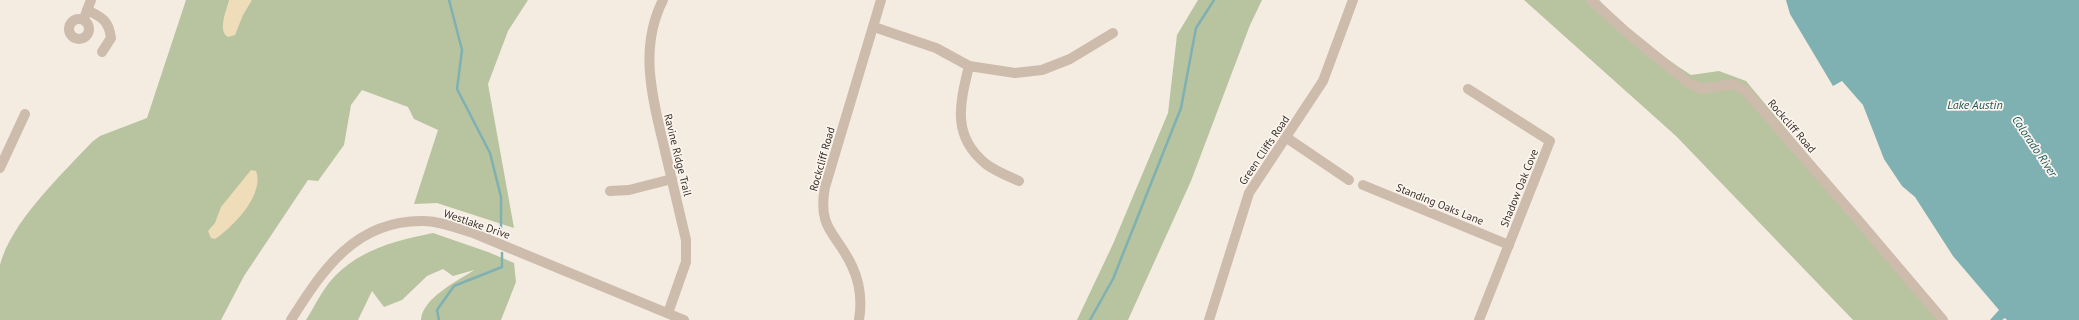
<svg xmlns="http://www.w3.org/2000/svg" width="2079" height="320" font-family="'PT Sans',sans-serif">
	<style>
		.green { fill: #b8c4a0 }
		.sand { fill: #efdcb8 }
		.water { fill: #7fb0b2 }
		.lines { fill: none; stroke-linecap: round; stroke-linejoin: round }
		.stream { stroke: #7fb0b2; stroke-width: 2.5 }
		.minor { stroke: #cdbbac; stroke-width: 10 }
		.labels { text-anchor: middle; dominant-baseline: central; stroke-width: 3.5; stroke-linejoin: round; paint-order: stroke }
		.street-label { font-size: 11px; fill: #3b302b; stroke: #fbf5ee }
		.water-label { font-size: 12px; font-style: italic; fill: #1f5a5e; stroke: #fbf5ee }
	</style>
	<rect width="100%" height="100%" fill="#f4ebe1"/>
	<g class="green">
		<path d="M186,0H528L508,31L488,84L514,228L437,203L414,204L438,130L414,119L408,107L362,90L351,105L344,145L318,181L308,180L244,276L221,320H0V265C11,222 62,174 92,142L100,136L147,118Z"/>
		<polygon points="1198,0 1262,0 1250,25 1191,181 1128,320 1077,320 1113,244 1168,113 1177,35"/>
		<path d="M1524,0H1599C1626,29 1657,53 1691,75L1719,71L1746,81L1946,320H1853L1676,136Z"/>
		<path d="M433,233L488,252L514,263L516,282L501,320H421C422,298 458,281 474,270L453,276L443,269L427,276L402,300L384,307L372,291L358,320H306C315,306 323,288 335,276C361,249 398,240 433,233Z"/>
	</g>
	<g class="sand">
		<path d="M229,0H252L243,15L235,35L228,37C217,31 227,9 229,0Z"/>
		<path d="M251,170L256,171C265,194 233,227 215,239L211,238L208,231L215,223L221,207Z"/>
	</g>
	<polygon class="water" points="1786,0 2079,0 2079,320 2007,320 2005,318 2002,320 1990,320 1999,310 1953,256 1915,197 1902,186 1884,159 1863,105 1842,81 1833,86 1790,14"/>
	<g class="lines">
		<g class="stream">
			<polyline points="449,0 462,50 457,89 490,153 501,197 501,228"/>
			<polyline points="439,320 437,310 454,286 502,267 502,253"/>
			<polyline points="1090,320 1113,279 1181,108 1196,28 1214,0"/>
		</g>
		<g class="minor">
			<path d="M663,0C638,49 653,100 665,151C672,180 679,210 686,240V262L668,313"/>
			<polyline points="1591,0 1626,32 1690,84 1703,89 1733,84 1745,90 1859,221 1943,320"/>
			<path d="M87,10C102,17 109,21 111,38L102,52"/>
			<polyline points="85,16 91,0"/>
			<circle cx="79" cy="29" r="10"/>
			<polyline points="874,27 936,48 969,66 1015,73 1042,70 1070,59 1113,33"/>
			<path d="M969,66C960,103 951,136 986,164C995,171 1008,176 1019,181"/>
			<polyline points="1468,89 1550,141 1479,320"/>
			<polyline points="1287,138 1349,180"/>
			<polyline points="0,168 25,114"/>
			<polyline points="1363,185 1509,245"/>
			<polyline points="610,191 629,190 672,179"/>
			<path d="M291,320C323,269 356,220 423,221C440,221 457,228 473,233L684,320"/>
			<path d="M859,320C862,302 860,283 852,266C837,233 817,230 825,187L881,0"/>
			<polyline points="1209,320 1249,193 1323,81 1353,0"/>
		</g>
	</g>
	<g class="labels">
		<g class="street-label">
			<text transform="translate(1792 126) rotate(49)">Rockcliff Road</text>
			<text transform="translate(1264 150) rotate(-56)">Green Cliffs Road</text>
			<text transform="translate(678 155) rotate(76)">Ravine Ridge Trail</text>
			<text transform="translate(822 159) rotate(-74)">Rockcliff Road</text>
			<text transform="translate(1519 188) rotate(-68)">Shadow Oak Cove</text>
			<text transform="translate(1440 204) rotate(22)">Standing Oaks Lane</text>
			<text transform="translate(477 224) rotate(19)">Westlake Drive</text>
		</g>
		<g class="water-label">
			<text x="1975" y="104">Lake Austin</text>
			<text transform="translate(2035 146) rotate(56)">Colorado River</text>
		</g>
	</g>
</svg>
